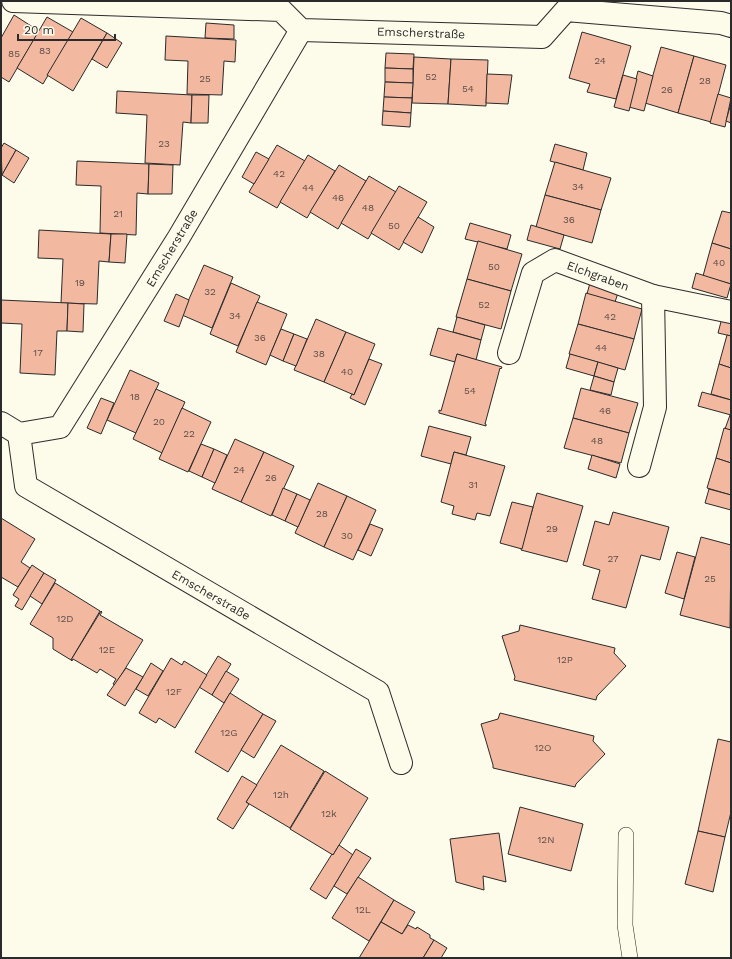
<svg xmlns="http://www.w3.org/2000/svg" width="732" height="959" font-family="'Work Sans',sans-serif">
	<style>
		.building { fill: #f2b8a0; stroke: #2b2b2b }
		.lines { fill: none; stroke-linecap: round; stroke-linejoin: round }
		.lane-casing { stroke: #2b2b2b; stroke-width: 16 }
		.street-casing { stroke: #2b2b2b; stroke-width: 24 }
		.lane { stroke: #fdfbea; stroke-width: 15 }
		.street { stroke: #fdfbea; stroke-width: 22 }
		.labels { text-anchor: middle; dominant-baseline: central; stroke-width: 3; stroke-linejoin: round; paint-order: stroke }
		.number-label { font-size: 10px; fill: #5d4e48 }
		.street-label { font-size: 12px; fill: #2b2b2b; stroke: #fdfbea }
	</style>
	<rect width="100%" height="100%" fill="#fdfbea"/>
	<g class="building">
		<polygon points="14,15 39,31 9,82 1,77 1,38"/>
		<polygon points="47,17 73,32 43,84 17,68"/>
		<polygon points="81,18 107,33 73,91 47,75"/>
		<polygon points="206,23 234,25 234,39 205,38"/>
		<polygon points="582,32 631,46 616,99 587,92 590,84 569,78"/>
		<polygon points="107,33 122,43 107,68 92,59"/>
		<polygon points="166,36 236,40 235,62 224,61 222,95 187,94 188,61 165,60"/>
		<polygon points="661,47 694,56 678,113 645,103"/>
		<polygon points="386,53 414,54 413,69 385,68"/>
		<polygon points="694,56 726,65 711,122 678,113"/>
		<polygon points="414,57 451,59 448,104 412,103"/>
		<polygon points="451,59 488,60 486,106 448,104"/>
		<polygon points="385,68 413,69 413,83 385,82"/>
		<polygon points="638,71 653,76 644,111 629,107"/>
		<polygon points="487,74 512,75 508,104 486,103"/>
		<polygon points="623,75 637,79 629,111 614,107"/>
		<polygon points="385,82 413,83 412,98 384,97"/>
		<polygon points="117,91 192,95 191,123 183,122 180,165 145,163 147,115 116,113"/>
		<polygon points="718,94 731,98 725,127 710,123"/>
		<polygon points="192,95 209,95 208,123 191,123"/>
		<polygon points="384,97 412,98 411,113 383,111"/>
		<polygon points="731,103 731,123 726,121"/>
		<polygon points="383,111 411,113 410,127 382,125"/>
		<polygon points="4,143 16,150 2,175 1,148"/>
		<polygon points="555,144 587,153 583,170 550,161"/>
		<polygon points="277,145 305,161 277,208 249,192"/>
		<polygon points="16,150 29,158 14,183 2,175"/>
		<polygon points="256,152 269,159 254,184 242,177"/>
		<polygon points="308,155 335,171 307,218 280,202"/>
		<polygon points="77,161 149,164 148,194 137,193 136,235 100,233 101,186 76,185"/>
		<polygon points="555,162 611,178 601,210 545,195"/>
		<polygon points="149,164 173,165 172,194 148,194"/>
		<polygon points="339,165 366,181 338,229 310,212"/>
		<polygon points="369,176 396,192 368,239 341,223"/>
		<polygon points="399,186 427,202 399,250 371,233"/>
		<polygon points="545,195 601,210 592,243 536,227"/>
		<polygon points="722,211 731,213 731,249 712,243"/>
		<polygon points="418,217 434,227 422,253 403,242"/>
		<polygon points="470,223 511,235 507,249 465,239"/>
		<polygon points="531,225 564,235 560,249 527,240"/>
		<polygon points="39,230 111,234 109,262 99,261 97,304 61,303 63,259 38,258"/>
		<polygon points="111,234 127,234 125,263 109,262"/>
		<polygon points="478,241 522,254 511,291 467,279"/>
		<polygon points="712,243 731,249 731,284 703,276"/>
		<polygon points="204,265 233,277 212,328 182,315"/>
		<polygon points="696,273 731,284 727,298 692,288"/>
		<polygon points="467,279 511,291 501,329 456,317"/>
		<polygon points="591,279 620,287 615,302 587,294"/>
		<polygon points="231,283 260,296 238,346 210,334"/>
		<polygon points="586,293 642,309 634,339 578,324"/>
		<polygon points="176,294 189,300 179,327 164,321"/>
		<polygon points="1,300 68,303 67,331 57,331 55,375 20,373 22,324 1,323"/>
		<polygon points="257,302 287,314 266,365 236,352"/>
		<polygon points="68,303 84,304 83,332 67,331"/>
		<polygon points="457,317 485,325 481,340 453,332"/>
		<polygon points="722,318 731,320 731,336 718,333"/>
		<polygon points="316,319 346,332 324,382 294,370"/>
		<polygon points="578,324 634,339 625,370 569,354"/>
		<polygon points="438,328 481,340 476,360 457,354 455,362 430,355"/>
		<polygon points="281,329 294,334 283,361 270,355"/>
		<polygon points="346,332 375,344 354,395 324,382"/>
		<polygon points="294,334 307,339 296,366 283,361"/>
		<polygon points="727,335 731,336 731,368 719,364"/>
		<polygon points="457,354 502,367 501,369 500,368 485,424 486,424 486,426 439,413 439,410 441,411"/>
		<polygon points="570,354 598,362 594,376 566,368"/>
		<polygon points="369,359 382,364 365,405 350,398 352,394 354,395"/>
		<polygon points="598,362 618,368 614,382 594,376"/>
		<polygon points="719,364 731,368 731,400 711,394"/>
		<polygon points="130,370 159,383 136,433 107,420"/>
		<polygon points="594,376 614,382 611,395 590,390"/>
		<polygon points="581,388 638,403 629,433 573,418"/>
		<polygon points="156,389 185,402 162,453 133,439"/>
		<polygon points="702,392 731,400 731,415 698,406"/>
		<polygon points="101,398 114,403 101,434 87,428"/>
		<polygon points="182,408 211,422 188,472 159,459"/>
		<polygon points="730,415 731,415 731,430 725,429"/>
		<polygon points="573,418 629,433 621,463 564,448"/>
		<polygon points="429,426 471,437 466,455 454,452 451,464 421,456"/>
		<polygon points="724,428 731,430 731,463 716,458"/>
		<polygon points="235,439 264,452 241,502 212,489"/>
		<polygon points="201,444 214,449 202,477 189,471"/>
		<polygon points="214,449 227,455 215,483 202,477"/>
		<polygon points="264,452 294,466 271,516 241,502"/>
		<polygon points="454,452 505,466 490,516 477,513 475,520 452,514 454,506 441,502"/>
		<polygon points="592,455 620,464 616,478 588,469"/>
		<polygon points="716,458 731,463 731,495 707,488"/>
		<polygon points="318,483 347,496 324,547 295,533"/>
		<polygon points="283,488 297,494 285,521 272,515"/>
		<polygon points="709,489 731,495 731,510 705,503"/>
		<polygon points="537,493 583,506 567,562 521,550"/>
		<polygon points="297,494 310,500 298,527 285,521"/>
		<polygon points="347,496 376,510 353,560 324,547"/>
		<polygon points="512,502 533,507 522,549 500,543"/>
		<polygon points="613,512 669,527 660,560 641,555 626,608 592,599 600,570 583,565 595,521 609,525"/>
		<polygon points="1,518 35,539 21,562 30,568 18,587 1,577"/>
		<polygon points="370,524 383,529 371,556 358,550"/>
		<polygon points="701,537 731,545 730,628 680,615"/>
		<polygon points="677,552 695,557 684,599 665,593"/>
		<polygon points="32,565 44,573 22,610 15,606 19,599 13,595"/>
		<polygon points="44,573 56,580 42,604 30,596"/>
		<polygon points="55,583 100,611 71,660 53,649 53,638 30,624"/>
		<polygon points="101,611 102,612 100,615 143,640 115,685 113,684 116,679 100,669 97,673 73,659 72,661 71,660"/>
		<polygon points="520,625 615,648 614,653 626,666 597,696 596,700 514,680 515,677 502,636 519,631"/>
		<polygon points="218,656 231,664 212,695 199,687"/>
		<polygon points="171,658 182,665 184,661 207,675 175,728 159,718 156,723 139,713"/>
		<polygon points="151,663 163,671 148,696 136,689"/>
		<polygon points="126,668 143,677 125,706 107,695"/>
		<polygon points="226,671 239,679 224,703 212,695"/>
		<polygon points="230,693 263,714 228,772 195,752"/>
		<polygon points="500,713 594,736 593,741 605,754 576,784 575,787 493,768 493,765 481,724 498,719"/>
		<polygon points="263,714 276,721 254,758 241,750"/>
		<polygon points="718,739 731,742 731,812 725,837 698,831"/>
		<polygon points="281,745 324,771 290,828 246,802"/>
		<polygon points="325,771 368,798 333,855 290,829"/>
		<polygon points="242,776 257,785 246,802 249,804 233,829 217,819"/>
		<polygon points="520,807 583,824 571,871 508,854"/>
		<polygon points="698,831 725,837 713,892 685,884"/>
		<polygon points="499,833 506,882 483,876 484,890 456,882 450,839"/>
		<polygon points="339,845 353,855 326,899 310,889 332,854 333,855"/>
		<polygon points="356,849 371,858 347,894 334,886"/>
		<polygon points="358,877 394,900 369,941 332,918"/>
		<polygon points="394,900 415,912 402,934 381,922"/>
		<polygon points="381,922 402,934 408,925 416,929 417,927 430,935 430,938 434,940 423,958 359,958"/>
		<polygon points="434,940 447,948 441,958 423,958"/>
	</g>
	<g class="lines">
		<g class="lane-casing">
			<polyline id="lane" points="626,835 625,925 630,958"/>
		</g>
		<g class="street-casing">
			<g id="street">
				<polyline points="13,1 281,10 301,30 542,37 566,10 721,23 731,26"/>
				<polyline points="509,353 533,273 555,260 653,296"/>
				<polyline points="1,423 19,434 60,427 179,237 301,30"/>
				<polyline points="19,434 26,486 378,692 401,763"/>
				<polyline points="639,466 655,407 653,296 731,312"/>
			</g>
		</g>
		<use href="#lane" class="lane"/>
		<use href="#street" class="street"/>
	</g>
	<g class="labels">
		<g class="number-label">
			<text x="45" y="50">83</text>
			<text x="14" y="53">85</text>
			<text x="600" y="60">24</text>
			<text x="431" y="76">52</text>
			<text x="205" y="78">25</text>
			<text x="705" y="80">28</text>
			<text x="468" y="88">54</text>
			<text x="667" y="89">26</text>
			<text x="164" y="143">23</text>
			<text x="279" y="173">42</text>
			<text x="578" y="186">34</text>
			<text x="308" y="187">44</text>
			<text x="338" y="197">46</text>
			<text x="368" y="207">48</text>
			<text x="118" y="213">21</text>
			<text x="569" y="219">36</text>
			<text x="394" y="225">50</text>
			<text x="719" y="262">40</text>
			<text x="494" y="266">50</text>
			<text x="80" y="282">19</text>
			<text x="210" y="291">32</text>
			<text x="484" y="304">52</text>
			<text x="235" y="315">34</text>
			<text x="610" y="316">42</text>
			<text x="260" y="337">36</text>
			<text x="601" y="347">44</text>
			<text x="38" y="352">17</text>
			<text x="319" y="353">38</text>
			<text x="347" y="371">40</text>
			<text x="470" y="390">54</text>
			<text x="135" y="396">18</text>
			<text x="605" y="410">46</text>
			<text x="159" y="421">20</text>
			<text x="189" y="433">22</text>
			<text x="597" y="440">48</text>
			<text x="239" y="469">24</text>
			<text x="271" y="477">26</text>
			<text x="473" y="484">31</text>
			<text x="322" y="513">28</text>
			<text x="552" y="528">29</text>
			<text x="347" y="535">30</text>
			<text x="613" y="558">27</text>
			<text x="710" y="578">25</text>
			<text x="65" y="618">12D</text>
			<text x="107" y="649">12E</text>
			<text x="565" y="659">12P</text>
			<text x="174" y="691">12F</text>
			<text x="229" y="732">12G</text>
			<text x="543" y="747">12O</text>
			<text x="281" y="794">12h</text>
			<text x="329" y="813">12k</text>
			<text x="546" y="839">12N</text>
			<text x="363" y="909">12L</text>
		</g>
		<g class="street-label">
			<text transform="translate(421 33) rotate(2)">Emscherstraße</text>
			<text transform="translate(172 248) rotate(-59)">Emscherstraße</text>
			<text transform="translate(598 276) rotate(20)">Elchgraben</text>
			<text transform="translate(211 595) rotate(30)">Emscherstraße</text>
		</g>
	</g>
	<rect width="732" height="959" fill="none" stroke="#2b2b2b" stroke-width="4"/>
	<path d="M18 34v6h97v-6" fill="none" stroke="#2b2b2b" stroke-width="2"/>
	<text x="24" y="34" font-size="12" fill="#2b2b2b" stroke="#fdfbea" stroke-width="3" paint-order="stroke">20 m</text>
</svg>
